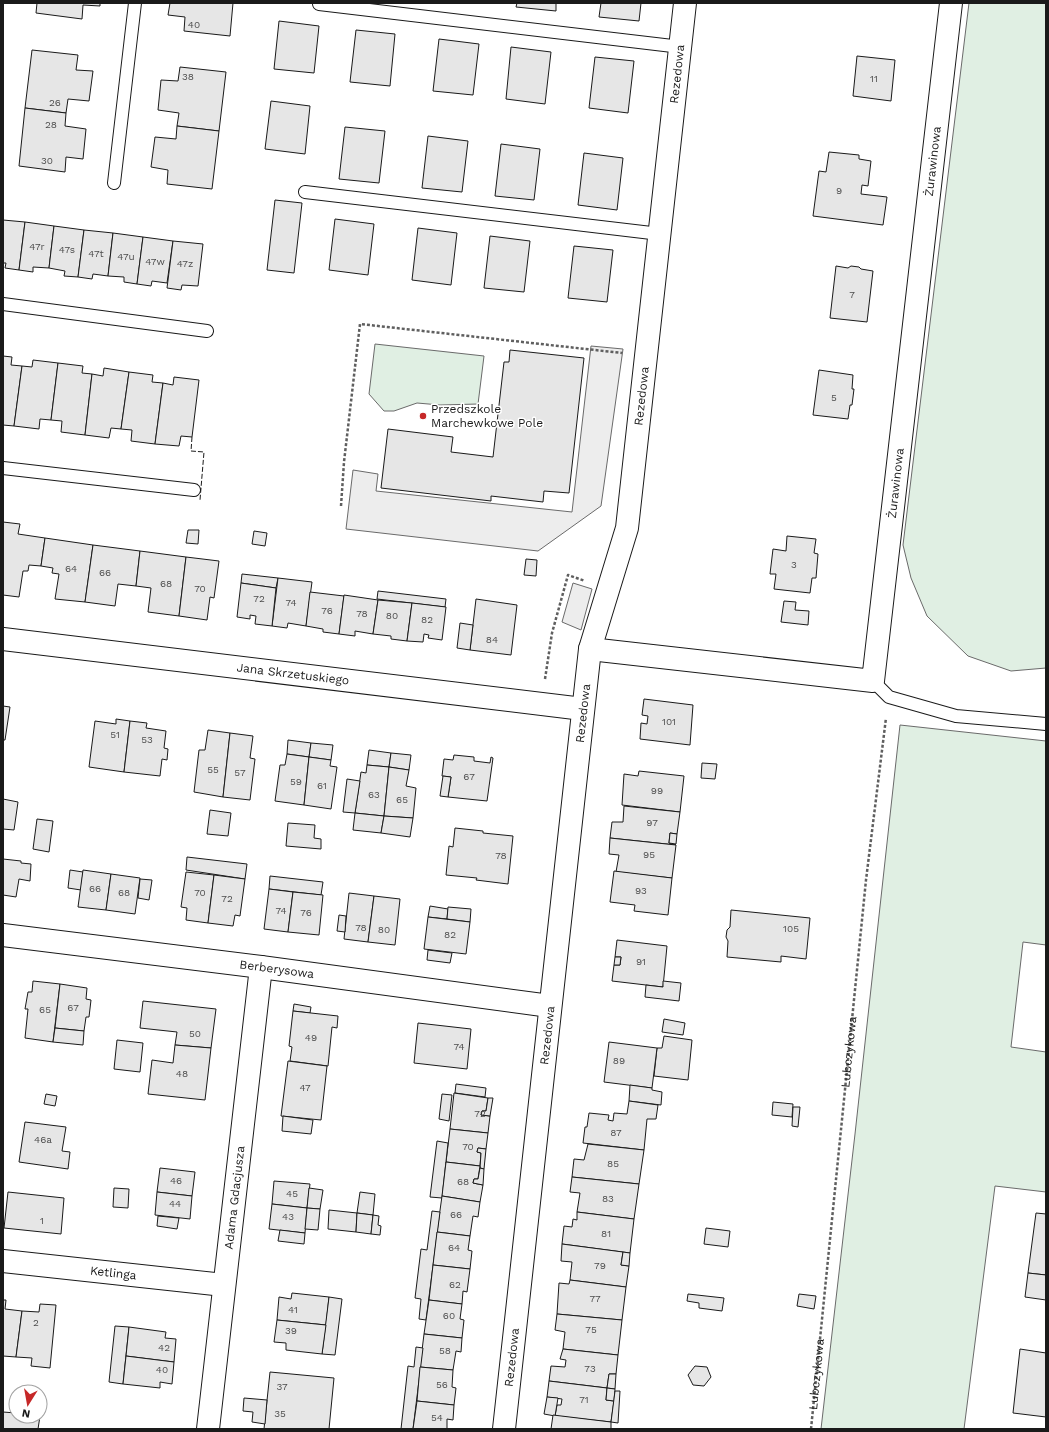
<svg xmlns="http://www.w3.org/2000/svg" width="1049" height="1432" font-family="'Work Sans',sans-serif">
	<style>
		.green { fill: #e0efe3; stroke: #6a6a6a }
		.parking { fill: #ededed; stroke: #6a6a6a }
		.building { fill: #e6e6e6; stroke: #1a1a1a }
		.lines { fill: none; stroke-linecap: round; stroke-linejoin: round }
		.service-casing { stroke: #1a1a1a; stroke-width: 14 }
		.minor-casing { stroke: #1a1a1a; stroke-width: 24 }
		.path { stroke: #5f5f5f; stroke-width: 2.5; stroke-dasharray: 3 2; stroke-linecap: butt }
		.service { stroke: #fff; stroke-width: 12 }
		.minor { stroke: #fff; stroke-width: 22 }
		.fence { stroke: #1a1a1a; stroke-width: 1; stroke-dasharray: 5 2; stroke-linecap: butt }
		.poi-dot { fill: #c62828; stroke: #fff; stroke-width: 1.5 }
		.labels { text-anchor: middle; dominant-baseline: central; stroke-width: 3; stroke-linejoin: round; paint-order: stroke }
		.number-label { font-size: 10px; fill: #4d4d4d }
		.street-label { font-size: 12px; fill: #1a1a1a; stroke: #fff }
		.poi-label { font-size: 12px; fill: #1a1a1a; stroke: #fff; text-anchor: start }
	</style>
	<rect width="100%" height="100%" fill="#fff"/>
	<g class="green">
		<polygon points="969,3 1046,3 1046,668 1011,671 968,656 927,616 911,578 903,545"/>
		<polygon points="375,344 484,356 478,404 440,405 417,403 394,411 384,411 369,394"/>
		<polygon points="900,725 1046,741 1046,945 1023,942 1011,1047 1046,1052 1046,1192 995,1186 964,1429 821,1429 855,1134"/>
	</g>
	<g class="parking">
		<polygon points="591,346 623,349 601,506 538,551 346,529 353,470 378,474 376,491 572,512"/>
		<polygon points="573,583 592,589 581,630 562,622"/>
	</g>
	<g class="building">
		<polygon points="37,3 100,3 100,6 83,5 82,19 36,13"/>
		<polygon points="170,3 233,3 230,36 184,31 185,17 168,15"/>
		<polygon points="517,3 556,3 556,11 516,7"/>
		<polygon points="601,3 641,3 639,21 599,17"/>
		<polygon points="279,21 319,26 314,73 274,69"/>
		<polygon points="356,30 395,34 390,86 350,82"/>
		<polygon points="439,39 479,44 473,95 433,91"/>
		<polygon points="511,47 551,52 545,104 506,99"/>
		<polygon points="32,50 78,55 76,70 93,71 89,101 68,99 66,113 25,108"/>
		<polygon points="857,56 895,60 891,101 853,96"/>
		<polygon points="595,57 634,61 628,113 589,108"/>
		<polygon points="180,67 226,72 219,131 177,126 179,113 158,110 161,80 178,81"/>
		<polygon points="271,101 310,106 305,154 265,149"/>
		<polygon points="25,108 66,113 65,126 86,129 83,159 66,157 65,172 19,166"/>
		<polygon points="177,126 219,131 212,189 167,184 168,170 151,167 155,137 176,139"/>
		<polygon points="345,127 385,131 379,183 339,179"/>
		<polygon points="428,136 468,141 462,192 422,188"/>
		<polygon points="501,144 540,149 534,200 495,196"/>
		<polygon points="829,152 859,155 859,159 871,161 868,186 862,185 861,194 887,197 883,225 813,216 819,171 826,172"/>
		<polygon points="584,153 623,158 617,210 578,205"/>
		<polygon points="275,200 302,203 294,273 267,270"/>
		<polygon points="335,219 374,224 368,275 329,270"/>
		<polygon points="3,220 25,222 19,270 5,268 6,263 3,263"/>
		<polygon points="25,222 54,226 49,268 33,267 33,272 19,270"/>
		<polygon points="54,226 84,230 78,277 64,276 65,271 49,268"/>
		<polygon points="418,228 457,233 451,285 412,280"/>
		<polygon points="84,230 113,233 108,276 93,274 92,279 78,277"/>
		<polygon points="113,233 143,237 137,284 124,282 124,277 108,276"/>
		<polygon points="490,236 530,241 524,292 484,288"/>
		<polygon points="143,237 173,241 167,283 152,281 151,286 137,284"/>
		<polygon points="173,241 203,244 198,286 182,285 181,290 167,288"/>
		<polygon points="574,246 613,250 607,302 568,298"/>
		<polygon points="836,266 848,268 851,266 859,267 861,269 873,271 867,322 830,318"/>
		<polygon points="510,350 584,358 569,493 544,491 543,502 491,496 491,501 381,488 388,429 453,437 451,452 493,457 504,362 509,362"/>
		<polygon points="3,356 12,357 11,365 22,366 14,426 3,425"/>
		<polygon points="33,360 58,363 51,420 40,419 39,429 14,426 22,366 32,367"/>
		<polygon points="58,363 83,366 82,373 92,374 85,435 61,432 62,421 51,420"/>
		<polygon points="104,368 129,372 121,429 111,428 109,438 85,435 92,374 103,376"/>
		<polygon points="819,370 853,375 852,389 854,389 852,405 850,405 848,419 813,415"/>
		<polygon points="129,372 153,375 152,382 163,383 155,444 131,441 132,430 121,429"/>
		<polygon points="174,377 199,380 192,437 181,436 179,446 155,444 163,383 173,385"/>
		<polygon points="3,522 20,524 18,534 45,538 41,566 29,565 28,571 23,571 19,597 3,595"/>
		<polygon points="188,530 199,530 198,544 186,543"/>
		<polygon points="254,531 267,533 265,546 252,544"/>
		<polygon points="787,536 816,539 814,553 818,554 816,578 812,578 810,593 774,589 776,574 770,574 773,549 786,551"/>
		<polygon points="45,538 93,545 85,602 55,599 59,574 52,573 53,568 41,566"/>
		<polygon points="93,545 140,551 136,586 118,584 115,606 85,602"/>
		<polygon points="140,551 186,557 179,616 148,612 151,588 136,586"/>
		<polygon points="186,557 219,561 214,598 210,597 207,620 179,616"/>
		<polygon points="526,559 537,560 536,576 524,575"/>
		<polygon points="242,574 278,578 276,588 241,583"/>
		<polygon points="278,578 312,582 306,626 288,623 287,628 272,626"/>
		<polygon points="241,583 276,588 272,626 255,624 256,616 250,615 250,619 237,617"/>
		<polygon points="378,591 446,599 445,607 377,599"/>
		<polygon points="310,592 344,596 339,634 323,632 323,629 306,626"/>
		<polygon points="344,595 378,600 373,634 355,631 355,636 339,634"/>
		<polygon points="476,599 517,605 511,655 470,650"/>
		<polygon points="378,600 412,603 407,641 391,639 391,636 373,634"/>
		<polygon points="784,601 796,602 795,610 809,611 808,625 781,622"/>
		<polygon points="412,603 446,607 442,640 428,638 429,635 424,634 423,642 407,641"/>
		<polygon points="460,623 473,625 470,650 457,648"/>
		<polygon points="644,699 693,705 690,745 640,739 641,723 647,724 648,716 642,715"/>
		<polygon points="3,706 10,707 5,740 3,740"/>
		<polygon points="116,719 130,721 124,772 89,767 95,721 116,724"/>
		<polygon points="130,721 147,723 146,728 166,731 164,748 168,749 167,760 162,759 160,776 124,772"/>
		<polygon points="208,730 230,733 223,797 194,792 199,750 205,750"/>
		<polygon points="230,733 253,736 250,758 255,759 250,800 223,797"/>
		<polygon points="288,740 311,743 309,757 287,754"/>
		<polygon points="311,743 333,745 331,760 309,757"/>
		<polygon points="369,750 391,753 389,767 367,765"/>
		<polygon points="391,753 411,755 409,770 389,767"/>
		<polygon points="287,754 309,757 304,805 275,801 280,765 285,765"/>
		<polygon points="454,755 474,757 474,761 490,763 491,757 493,758 487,801 448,797 451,777 442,776 444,759 453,760"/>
		<polygon points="309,757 331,760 330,766 337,767 331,809 304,805"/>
		<polygon points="702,763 717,764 715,779 701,778"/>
		<polygon points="367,765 389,767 384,816 355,813 361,772 366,773"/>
		<polygon points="389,767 409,770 406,786 416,788 413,818 384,816"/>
		<polygon points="639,771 684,776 680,812 622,805 624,774 638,776"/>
		<polygon points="443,776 451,777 448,797 440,796"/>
		<polygon points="347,779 360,781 355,813 343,812"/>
		<polygon points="3,799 18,802 14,830 3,829"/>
		<polygon points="624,806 680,812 677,834 670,833 669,843 676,845 610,838 612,822 623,822"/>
		<polygon points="210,810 231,813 228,836 207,834"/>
		<polygon points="355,813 384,816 381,833 353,830"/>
		<polygon points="384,816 413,818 410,837 381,833"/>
		<polygon points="37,819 53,821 49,852 33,849"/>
		<polygon points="288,823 315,825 314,838 321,839 321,849 286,846"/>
		<polygon points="455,828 483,831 483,833 513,836 508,884 476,880 477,878 446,875 449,846 453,847"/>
		<polygon points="670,833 677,834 676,844 669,843"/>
		<polygon points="610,838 676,845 672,878 616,872 619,855 609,854"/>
		<polygon points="187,857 247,864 245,879 186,870"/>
		<polygon points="3,859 21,861 21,863 31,864 30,881 19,879 16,897 3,895"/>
		<polygon points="70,870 83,872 81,890 68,888"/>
		<polygon points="83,870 111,874 106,910 78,907"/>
		<polygon points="614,871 672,878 668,915 634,911 635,905 610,902"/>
		<polygon points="186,872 214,875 208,923 186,920 187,908 181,907"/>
		<polygon points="111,874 140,878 135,914 106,910"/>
		<polygon points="214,875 245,879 240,916 235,915 233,926 208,923"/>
		<polygon points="270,876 323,882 321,895 269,889"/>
		<polygon points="140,879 152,880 149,900 138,898"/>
		<polygon points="269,889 293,892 288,932 264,929"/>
		<polygon points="293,892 323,895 319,935 288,932"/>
		<polygon points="349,893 374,896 368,942 344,939"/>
		<polygon points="374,896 400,899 395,945 368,942"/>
		<polygon points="430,906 448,909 447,919 428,917"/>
		<polygon points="448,907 471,909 470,922 447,919"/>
		<polygon points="731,910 810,918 806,959 781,956 781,962 727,957 728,941 726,937 727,930 730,927"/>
		<polygon points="339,915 346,916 345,932 337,931"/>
		<polygon points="428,917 470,922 466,954 424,949"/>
		<polygon points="617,940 667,946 663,987 612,981 614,965 620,965 621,957 615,957"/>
		<polygon points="428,950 452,953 450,963 427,960"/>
		<polygon points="615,957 621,957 620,965 614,965"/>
		<polygon points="33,981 60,984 53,1042 25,1038 28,1009 25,1009 28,992 32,992"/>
		<polygon points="663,981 681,983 679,1001 645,997 646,985 663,987"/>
		<polygon points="60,984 87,988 86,999 91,1000 89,1017 86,1017 84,1031 55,1028"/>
		<polygon points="143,1001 216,1009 211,1048 175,1045 177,1032 140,1028"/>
		<polygon points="294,1004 311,1007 310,1013 293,1011"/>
		<polygon points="293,1011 338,1016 337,1028 332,1027 328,1066 290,1061 292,1047 289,1046"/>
		<polygon points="664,1019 685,1023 683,1035 662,1032"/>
		<polygon points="418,1023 471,1029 467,1069 414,1063"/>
		<polygon points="55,1028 84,1031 83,1045 53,1042"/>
		<polygon points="664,1036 692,1040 688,1080 654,1076 657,1048 662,1048"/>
		<polygon points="117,1040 143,1043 140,1072 114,1069"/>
		<polygon points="609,1042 657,1048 652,1088 604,1082"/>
		<polygon points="175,1045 211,1048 205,1100 148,1094 152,1060 173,1063"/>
		<polygon points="288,1061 327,1066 321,1120 281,1116"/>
		<polygon points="456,1084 486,1088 485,1097 455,1093"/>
		<polygon points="630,1085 652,1088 652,1090 662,1092 661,1105 629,1101"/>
		<polygon points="454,1093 488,1098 486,1111 482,1111 481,1115 490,1116 488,1133 450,1129"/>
		<polygon points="46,1094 57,1096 55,1106 44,1104"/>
		<polygon points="442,1094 452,1095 449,1121 439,1119"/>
		<polygon points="488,1098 493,1098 490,1116 481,1115 482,1111 486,1111"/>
		<polygon points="629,1101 658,1105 656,1119 647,1119 644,1150 583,1143 585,1127 587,1127 589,1113 609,1115 608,1120 613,1121 614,1113 627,1114"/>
		<polygon points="773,1102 793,1104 792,1117 772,1115"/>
		<polygon points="793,1107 800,1107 798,1127 792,1126"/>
		<polygon points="283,1116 313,1120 311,1134 282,1131"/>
		<polygon points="25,1122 66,1127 62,1151 70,1152 68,1169 19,1162"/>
		<polygon points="450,1129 488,1133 486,1149 478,1148 477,1152 481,1153 480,1166 446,1162"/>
		<polygon points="437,1141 448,1143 442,1198 430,1197"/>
		<polygon points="588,1144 644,1150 639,1184 572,1177 574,1159 584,1160"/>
		<polygon points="478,1148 486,1149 484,1169 480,1168 481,1153 477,1152"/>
		<polygon points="446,1162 480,1166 478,1179 474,1179 473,1183 483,1185 480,1202 442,1196"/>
		<polygon points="160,1168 195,1172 192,1196 157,1192"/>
		<polygon points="480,1168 484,1169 483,1185 473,1183 474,1179 478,1179"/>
		<polygon points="572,1177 639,1184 634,1219 577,1212 580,1193 570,1192"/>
		<polygon points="274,1181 310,1184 307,1208 272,1204"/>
		<polygon points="114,1188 129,1189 128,1208 113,1207"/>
		<polygon points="309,1188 323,1190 320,1209 307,1208"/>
		<polygon points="8,1192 64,1198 61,1234 4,1228"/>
		<polygon points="157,1192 192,1196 190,1219 155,1215"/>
		<polygon points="360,1192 375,1194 373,1215 357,1213"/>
		<polygon points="442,1196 480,1202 478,1217 473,1216 470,1236 437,1232"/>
		<polygon points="272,1204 307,1208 305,1233 269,1229"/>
		<polygon points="307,1208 320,1209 318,1230 305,1229"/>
		<polygon points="329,1210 357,1213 356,1232 328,1229"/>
		<polygon points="432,1211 440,1212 426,1320 419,1319 421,1299 415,1298 421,1249 427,1250"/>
		<polygon points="577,1212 634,1219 630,1253 562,1244 564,1226 572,1227 573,1219 577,1220"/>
		<polygon points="357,1213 373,1215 371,1234 356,1232"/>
		<polygon points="1036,1213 1046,1214 1046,1275 1028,1273"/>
		<polygon points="373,1215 379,1216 378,1225 381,1226 380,1235 371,1234"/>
		<polygon points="158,1216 179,1218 177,1229 157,1226"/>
		<polygon points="706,1228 730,1231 728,1247 704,1244"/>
		<polygon points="280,1230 305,1233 304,1244 278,1241"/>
		<polygon points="437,1232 470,1236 468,1250 472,1251 470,1269 433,1265"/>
		<polygon points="562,1244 623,1252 621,1265 629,1266 626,1287 570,1280 572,1262 561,1261"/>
		<polygon points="623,1252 630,1253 629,1266 621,1265"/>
		<polygon points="433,1265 470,1269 467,1292 463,1291 462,1304 429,1300"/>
		<polygon points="1028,1273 1046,1275 1046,1300 1025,1297"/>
		<polygon points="570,1280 626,1287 622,1320 557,1314 559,1283 569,1284"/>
		<polygon points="292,1293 329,1297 326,1325 277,1320 279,1297 291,1299"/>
		<polygon points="688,1294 724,1298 722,1311 699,1308 699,1303 687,1301"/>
		<polygon points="799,1294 816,1296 814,1309 797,1306"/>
		<polygon points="329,1297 342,1299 335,1355 322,1354"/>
		<polygon points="3,1300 6,1300 5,1309 22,1311 16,1357 3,1356"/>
		<polygon points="429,1300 462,1304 460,1319 464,1320 462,1338 424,1334"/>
		<polygon points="40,1304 56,1305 50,1368 31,1366 32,1358 16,1357 22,1311 39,1312"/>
		<polygon points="557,1314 622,1320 618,1355 563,1349 565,1332 555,1330"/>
		<polygon points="277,1320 326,1325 322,1354 286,1350 286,1343 274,1342"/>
		<polygon points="115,1326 129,1327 123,1384 109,1382"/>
		<polygon points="129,1327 166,1332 165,1338 176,1339 174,1362 126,1356"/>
		<polygon points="424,1334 462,1338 461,1352 456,1351 453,1370 420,1367"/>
		<polygon points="416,1347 423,1348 413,1429 401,1429 408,1366 414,1367"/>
		<polygon points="563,1349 618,1355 616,1374 609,1374 607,1388 549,1381 551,1366 565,1367 566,1360 560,1359"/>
		<polygon points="1020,1349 1046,1353 1046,1417 1013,1413"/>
		<polygon points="126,1356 174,1362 172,1384 160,1382 160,1388 123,1384"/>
		<polygon points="695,1366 707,1367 711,1377 704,1386 693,1385 688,1375"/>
		<polygon points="420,1367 453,1370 452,1387 456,1388 454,1405 417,1401"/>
		<polygon points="270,1372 334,1378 329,1429 264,1429"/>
		<polygon points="609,1374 616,1374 615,1389 607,1388"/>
		<polygon points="549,1381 607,1388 606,1400 614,1401 611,1422 555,1416 557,1405 561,1405 562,1399 547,1397"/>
		<polygon points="607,1388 615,1389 614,1401 606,1400"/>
		<polygon points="615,1391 620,1391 618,1423 611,1422"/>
		<polygon points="547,1397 558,1398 555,1416 544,1414"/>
		<polygon points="244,1398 267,1400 265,1424 252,1422 253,1412 243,1411"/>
		<polygon points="417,1401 454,1405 453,1420 447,1419 447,1429 413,1429"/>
		<polygon points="3,1412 16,1413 16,1416 40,1416 38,1429 3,1429"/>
		<polygon points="553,1415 611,1422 611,1429 551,1429"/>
	</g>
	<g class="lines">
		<g class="service-casing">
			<g id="service">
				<polyline points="319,4 681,47"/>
				<polyline points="114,183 135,3"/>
				<polyline points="305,192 660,234"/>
				<polyline points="3,304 207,331"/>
				<polyline points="3,468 194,490"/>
				<polyline points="873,681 889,697 956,716 1046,724"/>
			</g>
		</g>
		<g class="minor-casing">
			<g id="minor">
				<path id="s2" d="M3,639L583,709"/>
				<path id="s3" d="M590,649L873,681L951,3"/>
				<path id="s4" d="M3,935L261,967L550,1006"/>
				<path id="s5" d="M3,1261L224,1285"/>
				<path id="s6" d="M208,1429L261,967"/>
				<path id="s7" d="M504,1429L590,649L627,528L685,3"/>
			</g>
		</g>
		<g class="path">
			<polyline points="341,506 344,462 360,324 622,353"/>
			<polyline points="545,679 552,633 568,575 585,581"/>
			<path id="s1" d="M811,1429L866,880L886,718"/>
		</g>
		<use href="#service" class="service"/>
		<use href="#minor" class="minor"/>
		<polyline class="fence" points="192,437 191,451 204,452 200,500"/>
	</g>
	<circle class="poi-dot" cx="423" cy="416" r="4"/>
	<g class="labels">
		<g class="number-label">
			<text x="194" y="24">40</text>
			<text x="188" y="76">38</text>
			<text x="874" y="78">11</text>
			<text x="55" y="102">26</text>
			<text x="51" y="124">28</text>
			<text x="47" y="160">30</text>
			<text x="839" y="190">9</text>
			<text x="37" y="246">47r</text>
			<text x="67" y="249">47s</text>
			<text x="96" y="253">47t</text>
			<text x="126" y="256">47u</text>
			<text x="155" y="261">47w</text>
			<text x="185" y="263">47z</text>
			<text x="852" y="294">7</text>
			<text x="834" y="397">5</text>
			<text x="794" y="564">3</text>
			<text x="71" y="568">64</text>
			<text x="105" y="572">66</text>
			<text x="166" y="583">68</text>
			<text x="200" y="588">70</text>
			<text x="259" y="598">72</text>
			<text x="291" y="602">74</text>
			<text x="327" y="610">76</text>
			<text x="362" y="613">78</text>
			<text x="392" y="615">80</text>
			<text x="427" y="619">82</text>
			<text x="492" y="639">84</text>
			<text x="669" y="721">101</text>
			<text x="115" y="734">51</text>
			<text x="147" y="739">53</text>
			<text x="213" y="769">55</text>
			<text x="240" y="772">57</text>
			<text x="469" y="776">67</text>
			<text x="296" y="781">59</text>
			<text x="322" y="785">61</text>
			<text x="657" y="790">99</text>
			<text x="374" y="794">63</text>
			<text x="402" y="799">65</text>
			<text x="652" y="822">97</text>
			<text x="649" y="854">95</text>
			<text x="501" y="855">78</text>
			<text x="95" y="888">66</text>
			<text x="641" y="890">93</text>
			<text x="124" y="892">68</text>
			<text x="200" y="892">70</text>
			<text x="227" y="898">72</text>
			<text x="281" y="910">74</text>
			<text x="306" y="912">76</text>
			<text x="361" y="927">78</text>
			<text x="791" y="928">105</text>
			<text x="384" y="929">80</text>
			<text x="450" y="934">82</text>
			<text x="641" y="961">91</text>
			<text x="73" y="1007">67</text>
			<text x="45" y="1009">65</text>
			<text x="195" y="1033">50</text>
			<text x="311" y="1037">49</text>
			<text x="459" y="1046">74</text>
			<text x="619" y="1060">89</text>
			<text x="182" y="1073">48</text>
			<text x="305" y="1087">47</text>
			<text x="480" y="1113">72</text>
			<text x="616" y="1132">87</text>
			<text x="43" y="1139">46a</text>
			<text x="468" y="1146">70</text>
			<text x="613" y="1163">85</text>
			<text x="176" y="1180">46</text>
			<text x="463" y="1181">68</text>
			<text x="292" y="1193">45</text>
			<text x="608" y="1198">83</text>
			<text x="175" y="1203">44</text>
			<text x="456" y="1214">66</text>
			<text x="288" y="1216">43</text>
			<text x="42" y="1220">1</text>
			<text x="606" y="1233">81</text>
			<text x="454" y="1247">64</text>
			<text x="600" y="1265">79</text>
			<text x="455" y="1284">62</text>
			<text x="595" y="1298">77</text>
			<text x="293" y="1309">41</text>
			<text x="449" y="1315">60</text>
			<text x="36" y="1322">2</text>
			<text x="591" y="1329">75</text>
			<text x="291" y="1330">39</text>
			<text x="164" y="1347">42</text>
			<text x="445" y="1350">58</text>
			<text x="590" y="1368">73</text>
			<text x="162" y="1369">40</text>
			<text x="442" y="1384">56</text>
			<text x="282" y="1386">37</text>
			<text x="584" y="1399">71</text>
			<text x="280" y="1413">35</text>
			<text x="437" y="1417">54</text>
		</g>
		<g class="street-label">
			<text stroke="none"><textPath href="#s7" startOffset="1368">Rezedowa</textPath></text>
			<text stroke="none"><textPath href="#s3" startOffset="808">Żurawinowa</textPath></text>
			<text stroke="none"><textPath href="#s7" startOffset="1044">Rezedowa</textPath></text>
			<text stroke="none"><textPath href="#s3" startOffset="484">Żurawinowa</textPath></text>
			<text stroke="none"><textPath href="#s2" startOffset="292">Jana Skrzetuskiego</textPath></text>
			<text stroke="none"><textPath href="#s7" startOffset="720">Rezedowa</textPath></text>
			<text stroke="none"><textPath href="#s4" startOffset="276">Berberysowa</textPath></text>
			<text stroke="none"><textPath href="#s7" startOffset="396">Rezedowa</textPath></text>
			<text stroke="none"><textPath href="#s1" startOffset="379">Lubczykowa</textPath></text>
			<text stroke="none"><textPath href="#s6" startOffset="233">Adama Gdacjusza</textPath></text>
			<text stroke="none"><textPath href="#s5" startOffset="111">Ketlinga</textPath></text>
			<text stroke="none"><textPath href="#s7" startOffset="72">Rezedowa</textPath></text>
			<text stroke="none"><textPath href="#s1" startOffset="55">Lubczykowa</textPath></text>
		</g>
		<g class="poi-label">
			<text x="431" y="409">Przedszkole<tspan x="431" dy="14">Marchewkowe Pole</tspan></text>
		</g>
	</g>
	<rect width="1049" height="1432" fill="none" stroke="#1a1a1a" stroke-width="8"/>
	<g transform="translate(28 1404) rotate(191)"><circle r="19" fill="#ffffff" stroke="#a3a3a3"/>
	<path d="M0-3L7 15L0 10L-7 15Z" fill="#c62828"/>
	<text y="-6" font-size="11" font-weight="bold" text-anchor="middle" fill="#1a1a1a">N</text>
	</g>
</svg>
